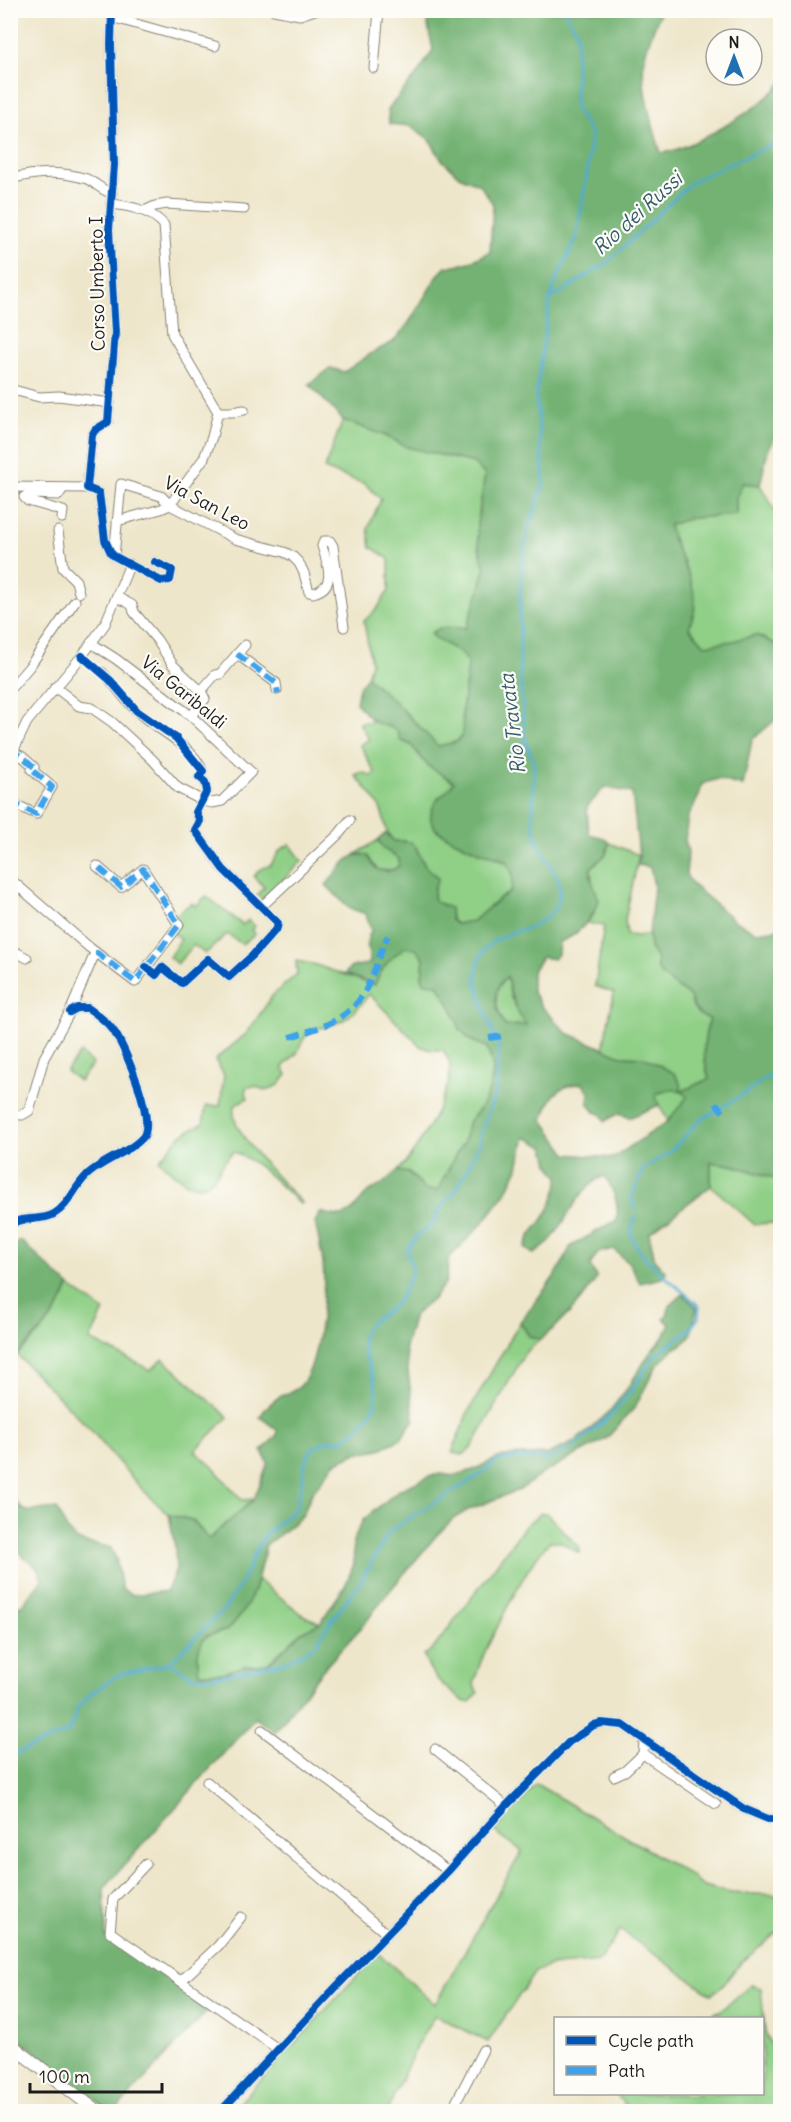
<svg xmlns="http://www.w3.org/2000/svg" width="791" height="2122" font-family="Delius,sans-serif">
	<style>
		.green { fill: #8fcf86; stroke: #567651; stroke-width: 1.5 }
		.forest { fill: #73b273; stroke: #486748; stroke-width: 1.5; fill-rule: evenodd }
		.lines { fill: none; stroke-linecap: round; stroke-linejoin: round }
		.stream { stroke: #4fabcd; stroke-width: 3 }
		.minor-tunnel { stroke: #c4bea7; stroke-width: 9; stroke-dasharray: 9 4.5; stroke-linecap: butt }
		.minor-casing { stroke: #858173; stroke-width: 11 }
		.tertiary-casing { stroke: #858173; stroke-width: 14 }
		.minor { stroke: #fff; stroke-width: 9 }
		.tertiary { stroke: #fff; stroke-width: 12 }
		.quiet { stroke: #3da2ea; stroke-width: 6; stroke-dasharray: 12 6; stroke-linecap: butt }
		.cycleway-casing { stroke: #fdfcf7; stroke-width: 11 }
		.cycleway { stroke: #0057b8; stroke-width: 8 }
		.labels { text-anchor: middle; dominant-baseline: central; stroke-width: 4.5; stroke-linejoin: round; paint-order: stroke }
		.street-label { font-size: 18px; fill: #1c1c1c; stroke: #fdfcf7 }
		.water-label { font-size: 20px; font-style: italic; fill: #335c6c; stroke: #fdfcf7 }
	</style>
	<rect width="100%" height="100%" fill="#fdfcf7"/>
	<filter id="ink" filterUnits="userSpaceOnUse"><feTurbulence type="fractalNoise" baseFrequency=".0167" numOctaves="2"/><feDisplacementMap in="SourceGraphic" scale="12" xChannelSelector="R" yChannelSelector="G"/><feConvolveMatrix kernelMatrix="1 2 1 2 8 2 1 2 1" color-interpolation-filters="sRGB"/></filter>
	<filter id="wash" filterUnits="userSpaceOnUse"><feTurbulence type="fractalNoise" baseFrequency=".008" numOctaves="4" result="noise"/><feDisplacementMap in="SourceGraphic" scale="24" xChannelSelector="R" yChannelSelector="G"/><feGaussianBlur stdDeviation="1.35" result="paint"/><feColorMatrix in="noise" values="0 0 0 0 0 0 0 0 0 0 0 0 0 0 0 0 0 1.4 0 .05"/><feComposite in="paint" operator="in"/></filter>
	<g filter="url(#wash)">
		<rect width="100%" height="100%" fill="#eee6ca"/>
		<g class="green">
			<polygon points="343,420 386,436 407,447 475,463 485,475 477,525 479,547 485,569 479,592 466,628 440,628 432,634 434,637 464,655 468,666 462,711 464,735 456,742 438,746 396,703 367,677 371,663 364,621 377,609 389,590 389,559 371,547 368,528 381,499 365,484 324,469"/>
			<polygon points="743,483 760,485 779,518 780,545 773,564 777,603 780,608 780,646 756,635 733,641 705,645 689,627 695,607 684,562 672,542 668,525 691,518 736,515 736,498"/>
			<path d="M374,721C385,727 398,724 400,740L411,745L454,782L448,792L438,798L436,830C447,835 458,843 470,848C494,859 520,856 511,892L500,898L473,921L456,924L451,920C451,907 443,906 434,901V889L438,879L435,874L426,868L416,847L405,841H394C383,831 386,818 379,806C373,795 363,785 355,775L362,772L372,776L375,772C368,763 366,754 360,745L369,739L359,723Z"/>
			<path d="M378,840L384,849L399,859V865C393,873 387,870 378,870L371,861L363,854H356Z"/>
			<path d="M609,843L639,855L625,920L627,935L638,936L649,934L650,948L657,959V968L662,975L690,997L693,1007L710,1019C702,1041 703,1057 709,1079L682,1091L688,1097L668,1121L659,1105L655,1094L672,1089L644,1057L621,1056L603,1049L614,993L595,986L604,926L587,923L594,914L591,868L606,854Z"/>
			<path d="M290,844L302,861L263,900L257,895L264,887L254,877C258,868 264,868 271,865L280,850Z"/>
			<polygon points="206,896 243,925 248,920 255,926 251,930 255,934 242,944 227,934 205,954 194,945 177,964 169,957 181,939 174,934 175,916 191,903 196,906"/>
			<path d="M405,947L416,949L424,958L422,978L438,984L452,1008L460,1029L470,1040L487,1047C489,1054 493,1063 493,1070C493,1088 483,1110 469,1120L464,1142L456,1154L438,1190H426L410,1173L397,1171C414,1158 450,1092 450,1072C451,1063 448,1057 443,1050H431L420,1046L369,994C352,1019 339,1025 310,1030L303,1040L297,1053L283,1067L287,1075L279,1085L266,1091L255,1086L247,1087L245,1091L248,1098C242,1101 235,1103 234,1109C229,1132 287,1187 302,1203L300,1204C279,1185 260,1162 234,1152C224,1158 221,1169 214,1178C195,1199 173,1173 159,1160L181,1135L203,1123L206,1106H220L224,1075L215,1060L247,1033L273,995L297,974L296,961L313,964L374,985L387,961Z"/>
			<path d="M507,976L510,996L526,1025L505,1026C495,1008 491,991 507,976Z"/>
			<polygon points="80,1053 93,1064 79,1081 66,1071"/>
			<polygon points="711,1162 732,1165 780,1180 780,1217 775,1223 754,1224 711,1186"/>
			<path d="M69,1286L104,1311L90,1340L151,1370L163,1359L228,1417L195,1451L211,1465L242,1500L254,1499L209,1540L192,1520L169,1515L139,1486L90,1429L17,1355C39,1334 59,1315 69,1286Z"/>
			<polygon points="520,1322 529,1336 540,1340 525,1353 472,1447 463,1455 452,1453 467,1414"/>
			<path d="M541,1513H546L579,1547V1553L561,1542L550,1541C531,1561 518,1587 505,1612C493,1636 479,1659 474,1685L478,1693L470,1702H465C448,1691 429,1675 424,1655L433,1649L525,1526Z"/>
			<path d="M257,1579L302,1614L320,1623L303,1631L267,1664L244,1666L223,1673H199C197,1658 196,1649 205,1636L228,1630L254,1591Z"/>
			<polygon points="536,1784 680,1869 704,1886 731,1893 780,1895 780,1930 741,1963 719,1989 711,1994 620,1930 599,1961 549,1966 535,1972 488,2042 435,2015 417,2045 387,2111 232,2111 378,1953 435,2004 522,1851 494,1831"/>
			<polygon points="751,1985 761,1988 765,2032 780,2062 780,2111 631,2111 615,2094 762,2094 762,2018 688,2018 699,2012 710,2015 720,2011"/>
		</g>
		<g class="forest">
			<path d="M425,11H661C655,26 647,43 644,60C640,87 653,127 661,153C687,152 766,105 780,84V430L768,450L760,485L743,483L736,498V515L691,518L669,525C674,553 695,575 695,605C695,612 691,621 689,628L705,645L733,641L756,635L780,646V716L752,740L743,786L718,779L702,784L699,796L688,817L685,840L688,852L686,875L693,885L735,921L756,932L780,929V1180L732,1165L711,1162V1186L649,1233L655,1260L666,1272L662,1278L640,1283L629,1263L613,1249L598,1253L590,1265L597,1278C581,1302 563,1322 540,1340L529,1336L520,1322L557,1273L571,1246L617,1220C619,1202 614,1192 605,1176C572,1187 565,1239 533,1254L525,1248C528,1235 536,1229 543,1219C552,1205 557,1193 559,1177L549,1164L545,1147L525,1137L518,1168L506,1193L482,1224L449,1258L446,1282L432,1300L414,1315L405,1347L414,1419L401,1439L380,1449L357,1453L335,1463L311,1495L302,1516L266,1546L254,1591L243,1612L228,1630L206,1636C196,1649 197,1657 199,1673H222L244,1666L268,1664L303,1631L320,1623L345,1586L354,1564L353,1541L363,1520L399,1490L430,1476L441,1474L453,1476L473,1470L502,1456L548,1454L568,1445L586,1433L609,1412L627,1389L650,1353L665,1335L670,1324L664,1319L668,1313L669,1307L683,1294L697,1308L690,1336L683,1344L674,1349L657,1365L635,1407L606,1439L545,1472L521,1489L468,1510L453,1519L436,1536L382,1600L366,1622L320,1673L275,1732L255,1718L104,1888L106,1936L209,2009L115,2111H110L11,2033V1609L23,1604L42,1579L37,1568L20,1553L15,1531L11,1529L10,1493C27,1522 32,1507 57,1509C64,1524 69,1540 87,1543C96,1545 102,1544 111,1548L116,1559L122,1589L132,1595L167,1591L176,1569L175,1547L169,1515L192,1520L209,1539L254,1499L268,1464L262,1451L277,1435V1430L260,1417C265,1408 273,1400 283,1395C290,1391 296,1392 302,1384C319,1363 326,1291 323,1263C321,1249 318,1236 315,1222L321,1212C350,1222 350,1212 367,1193C370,1190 375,1189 379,1186C386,1182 391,1176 397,1171L409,1173L426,1190H438L456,1154L464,1142L469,1120C483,1110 492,1088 493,1070C493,1063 489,1054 487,1047L470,1040L460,1029L452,1008L438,984L425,983L422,978L424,958L416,949L405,947C390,958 381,968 375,985L345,974C351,963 360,967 370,963L367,942L371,930L366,914L349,908L326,885C338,872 348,849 368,856C371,860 372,866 377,869C384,873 394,871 399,865V859L384,849L378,840L386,833L394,841L411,842C419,849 420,861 427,868C431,873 435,873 438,879L434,889V901L450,908L451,920L456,924L473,921L500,898L511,892C513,883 514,873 509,865C502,855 489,855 480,852C472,849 438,833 435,828C430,822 430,817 432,810C435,797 448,793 454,782L428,766L411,745L400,740C398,723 384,729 374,721C367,716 362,709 356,703L359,687L367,677L396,703L438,746L456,742L463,735L462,711L468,666L464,655L434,637L431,633L440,628H466L479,592L485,569L479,547L477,525L485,475L474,463L407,447L386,436L343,420L309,384L331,368L344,372L372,353L393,342L408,324L438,275L446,267L470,262L490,252L493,204L480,185L459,176L441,159L430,140L411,126L389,124L388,109L418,73L433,50ZM605,787L632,793L639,855L637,865L650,867L654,886L649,934L650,948L657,959V968L662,976L690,997L693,1007L700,1015L710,1019C702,1041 703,1057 709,1079L682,1091L680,1083L674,1073L644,1057L621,1056L567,1033L542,1007L532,991V972L542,957L554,959L558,954L559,942C578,936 592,919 599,900L591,878V868L606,854L609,843L604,838L589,834L587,807ZM507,976C510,995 515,1010 526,1025L505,1026C495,1009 490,991 507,976ZM582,1083L589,1092L588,1103L595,1112L601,1114L605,1121L620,1113L629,1118L659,1105L655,1094C666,1091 681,1085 687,1097L668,1121L613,1158L567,1154L543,1120C550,1096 556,1086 582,1083Z"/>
			<path d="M20,1240L69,1286C57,1320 35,1336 11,1360V1249Z"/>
		</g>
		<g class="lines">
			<g class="stream">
				<polyline points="552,298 607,263 693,181 780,141"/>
				<polyline points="635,1209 632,1196 643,1169 669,1153 699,1121 744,1094 770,1075 780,1071"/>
				<path d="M170,1663L192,1676L213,1677L286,1662L315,1646L329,1624L359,1584L389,1532L417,1513L475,1478L498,1460L528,1457L546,1460L574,1447L612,1414L633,1388L654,1356L688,1331L698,1318L699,1306C684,1291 628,1251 631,1230C632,1225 635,1220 636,1216"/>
				<path d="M10,1758L15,1754L69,1731L78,1707L92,1693L118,1675L170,1663L226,1607L244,1578L252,1558L266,1534L296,1508L306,1461L312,1449L328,1440L342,1441C374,1414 386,1406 368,1363C365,1354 361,1346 363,1336C367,1319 385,1316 395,1304C401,1299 404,1291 407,1284C410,1278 412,1273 412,1267C411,1260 407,1256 407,1249L417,1236L433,1224L438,1211L457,1189L480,1144V1137L496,1091L499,1048L484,1009L476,979L479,960L484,950L493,942L510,933L529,928L548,917L558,903L560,893L559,881L537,841L533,823L534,763L525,739L520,673V586L526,536L544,483L536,395L550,299L558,276L576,239L587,174L591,134L575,108L577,31L564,10"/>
			</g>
		</g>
	</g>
	<g filter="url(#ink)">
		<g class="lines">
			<polyline class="minor-tunnel" points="91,663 102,672"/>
			<g class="minor-casing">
				<g id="minor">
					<polyline points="112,10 111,44 114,165 109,230 115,332 108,422 95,430 92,435 87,488 99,493 105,540 111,553 114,556 161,581 170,580 172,570 155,562"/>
					<polyline points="274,10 300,15 315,10"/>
					<polyline points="111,17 215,46"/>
					<polyline points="374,68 379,10"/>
					<path d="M10,179C35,172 63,171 87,179C96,183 102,191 112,193"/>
					<path d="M111,204C130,206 151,210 164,225L172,334L218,412L212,437L204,458L170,505L161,509L117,521"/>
					<polyline points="144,211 155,206 167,204 244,209"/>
					<polyline points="10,389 39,397 59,396 110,403"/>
					<polyline points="218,412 232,412 244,410"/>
					<polyline points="10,487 87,488"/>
					<polyline points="62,518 63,511 28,501 24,497 29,494 59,495 63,488"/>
					<polyline points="58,531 63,568 76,581 79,593"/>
					<path d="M114,556L121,484L161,496L170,505L235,539L284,552L292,556L299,563L304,573L309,592L313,593C338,587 327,563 322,546L324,541H330L333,546L344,627"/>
					<polyline points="117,597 132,605 134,612 157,640 173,665 201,691"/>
					<polyline points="237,654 276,683 277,690"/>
					<path d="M102,672C115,684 124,700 137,711C158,732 190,742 203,771L199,777L205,782L207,791L196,812L200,821L195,830L223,869L278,923L277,928L253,955L229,977L208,959L182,983L162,967L156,975L146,967"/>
					<polyline points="55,687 79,706 92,708 112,722 152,759 178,788 203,801 212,803 222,801 251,772 191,716 116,659 91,643"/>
					<polyline points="10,689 29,667 75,601"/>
					<polyline points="191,716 205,699 201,691 215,675 220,674 245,645"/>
					<polyline points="10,758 27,722 82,656 105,624 130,564"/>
					<polyline points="10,802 36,814 52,787 32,770 34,767 23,757 13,752"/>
					<polyline points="10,879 90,948 135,982 179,925 143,869 121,887 97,866"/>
					<polyline points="262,906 339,834 350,820"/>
					<polyline points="10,949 27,958"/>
					<polyline points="10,1114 22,1115 29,1111 44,1058 70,1012 95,953"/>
					<path d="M10,1225C23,1215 40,1222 54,1214C69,1205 74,1188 86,1176C100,1161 131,1152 143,1137C156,1121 126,1050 115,1033C109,1023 98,1015 88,1008H77L70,1012"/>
					<polyline points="262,1730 448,1871"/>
					<polyline points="644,1741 643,1754 716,1804"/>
					<polyline points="435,1749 506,1806"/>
					<polyline points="614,1776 625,1771 643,1754"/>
					<polyline points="207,1782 387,1934"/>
					<polyline points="146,1864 113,1899 110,1932 278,2049"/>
					<polyline points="181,1981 218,1946 241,1917"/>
					<polyline points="220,2112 335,1988 448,1871 506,1806 569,1742 594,1725 602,1723 623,1725 744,1809 768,1819 780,1819"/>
					<polyline points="451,2112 483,2050"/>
				</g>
			</g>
			<g class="tertiary-casing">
				<polyline id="tertiary" points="10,2044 98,2112"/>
			</g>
			<use href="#minor" class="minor"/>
			<use href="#tertiary" class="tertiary"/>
			<g class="quiet">
				<polyline points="237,654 276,683 278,694"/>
				<polyline points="10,802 36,814 52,787 32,770 34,767 23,757 13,752"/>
				<polyline points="95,953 97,953 135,982 179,925 143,869 121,887 97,866"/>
				<path d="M290,1037C333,1024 358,1016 374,971C379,958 382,947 388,936"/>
				<polyline points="489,1038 502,1036"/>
				<polyline points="716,1103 723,1112"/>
			</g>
			<g class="cycleway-casing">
				<g id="cycleway">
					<polyline points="112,10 111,44 114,165 109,230 115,332 108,422 95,430 92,435 87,488 99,493 105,540 111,553 114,556 161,581 170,580 172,570 155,562"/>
					<polyline points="82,656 110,680 137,711 176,738 203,771 199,777 205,782 207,791 196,812 200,821 195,830 223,869 278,923 277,928 253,955 229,977 208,959 182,983 162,967 156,975 146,967"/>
					<path d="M10,1225C23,1215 40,1222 54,1214C69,1205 74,1188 86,1176C100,1161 131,1152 143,1137C156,1121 126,1050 115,1033C109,1023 98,1015 88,1008H77L70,1012"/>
					<polyline points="220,2112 335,1988 448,1871 506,1806 569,1742 594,1725 602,1723 623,1725 744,1809 768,1819 780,1819"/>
				</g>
			</g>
			<use href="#cycleway" class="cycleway"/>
		</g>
	</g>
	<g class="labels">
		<g class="street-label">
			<text transform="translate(97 284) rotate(-91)">Corso Umberto I</text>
			<text transform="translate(207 503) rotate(28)">Via San Leo</text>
			<text transform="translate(184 692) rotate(39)">Via Garibaldi</text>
		</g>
		<g class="water-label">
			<text transform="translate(637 213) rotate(-42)">Rio dei Russi</text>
			<text transform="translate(512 724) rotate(-97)">Rio Travata</text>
		</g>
	</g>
	<rect width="791" height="2122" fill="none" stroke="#fdfcf7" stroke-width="36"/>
	<rect x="554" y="2017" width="210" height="78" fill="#fdfcf7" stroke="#a3a29f" stroke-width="1.5"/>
	<rect x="566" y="2036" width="30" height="9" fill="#0057b8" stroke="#a3a29f" stroke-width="1.5"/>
	<text x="608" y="2047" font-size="18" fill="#1c1c1c">Cycle path</text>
	<rect x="566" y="2066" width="30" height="9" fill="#3da2ea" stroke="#a3a29f" stroke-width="1.5"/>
	<text x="608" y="2077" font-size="18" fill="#1c1c1c">Path</text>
	<g transform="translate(734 57)"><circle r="28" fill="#fdfcf7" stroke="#a3a29f" stroke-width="1.5"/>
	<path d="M0-4.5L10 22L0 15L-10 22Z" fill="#1f6fb2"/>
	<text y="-9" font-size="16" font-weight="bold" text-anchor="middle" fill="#1c1c1c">N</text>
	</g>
	<path d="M30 2083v9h132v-9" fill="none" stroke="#1c1c1c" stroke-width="3"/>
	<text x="39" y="2083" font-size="18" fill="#1c1c1c" stroke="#fdfcf7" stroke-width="4.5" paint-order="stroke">100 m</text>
</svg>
